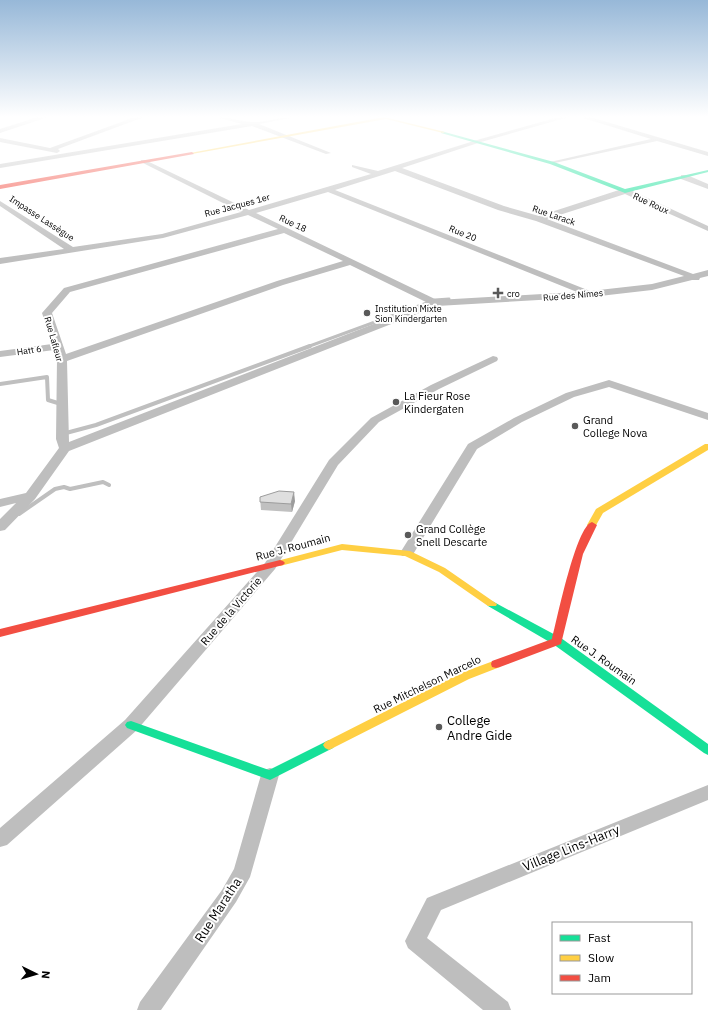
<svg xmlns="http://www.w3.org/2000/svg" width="708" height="1010" font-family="'IBM Plex Sans',sans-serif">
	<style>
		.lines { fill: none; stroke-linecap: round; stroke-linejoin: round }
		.stream-far1 { stroke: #bfbfbf; stroke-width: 3 }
		.stream { stroke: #bfbfbf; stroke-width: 4 }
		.street { fill: #bebebe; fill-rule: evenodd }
		.fast { fill: #16e098; fill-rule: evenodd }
		.slow { fill: #ffcf43; fill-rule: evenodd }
		.jam { fill: #f24e42; fill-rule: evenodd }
		.wall { fill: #c0c0c0 }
		.shaded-wall { fill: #9c9c9c }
		.building { fill: #dfdfdf; stroke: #9c9c9c }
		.poi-dot { fill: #595959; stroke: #fff; stroke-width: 1.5 }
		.labels { text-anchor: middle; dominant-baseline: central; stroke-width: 4; stroke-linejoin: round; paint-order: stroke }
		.far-street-label { font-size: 9px; fill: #000; stroke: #fff }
		.far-poi-label { font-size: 9px; fill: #000; stroke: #fff; text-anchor: start }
		.poi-label { font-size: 11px; fill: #000; stroke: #fff; text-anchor: start }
		.street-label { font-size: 11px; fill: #000; stroke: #fff }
		.near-poi-label { font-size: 13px; fill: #000; stroke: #fff; text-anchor: start }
		.near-street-label { font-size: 13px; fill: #000; stroke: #fff }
	</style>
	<rect width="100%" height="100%" fill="#fff"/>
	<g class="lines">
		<polyline class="stream-far1" points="307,347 435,300 449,299"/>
		<g class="stream">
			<polyline points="0,384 47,377 48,400 61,404"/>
			<polyline points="66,431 66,433 96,425 310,346"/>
			<polyline points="19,514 55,489 64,487 70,489 103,482 109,485"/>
		</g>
		<g class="street">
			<polygon points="38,117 48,117 0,133 0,129"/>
			<polygon points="135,117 144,117 58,149 60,151 57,153 0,142 0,138 50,148"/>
			<path d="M216,117C228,117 239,121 251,122C264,123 281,117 295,117L259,124L331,153L326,154L252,126L0,168V164L242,124Z"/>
			<path d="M559,117H569L481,142L402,168L504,206L539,216L622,189H628L708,226V231L625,194L547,219L693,274L708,270V276L700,278L699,280H692L652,290L591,297L437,306L69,451L35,499L5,530L0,531V519L16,503L0,507V499L26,493L59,448L56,439L57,359L54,350L0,357V351L52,344L42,313L64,288L278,229L248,215L163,238L0,264V258L64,249L0,206V201L73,247L162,234L241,212L141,162V160H145L249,210L371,174L352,167V165L378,171L477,140ZM395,171L498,210L536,221L684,276L652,284L590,291L335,190ZM328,192L577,292L437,300L256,213ZM284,233L343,261L277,281L66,354L52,313L70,292ZM350,265L428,303L69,442L67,361L283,285Z"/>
			<polygon points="580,117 590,117 708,152 708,156 657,141 550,164 550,162 651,139"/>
			<polygon points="681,175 687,175 708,184 708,189 681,179"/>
			<polygon points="493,356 497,357 498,359 497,361 439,389 379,422 338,465 275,569 137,730 7,845 0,847 0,828 125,720 265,563 329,460 371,418 431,385"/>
			<polygon points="609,380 708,413 708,420 609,387 574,397 522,422 477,449 412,556 402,556 400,553 468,444 514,418 566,393"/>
			<polygon points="270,768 276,770 279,775 250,877 236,902 161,1010 137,1010 140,1002 222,890 234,869 261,775 264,770"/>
			<polygon points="708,785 708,800 441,910 427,938 508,1002 511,1010 483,1010 408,948 405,941 427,898"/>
		</g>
		<g class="fast">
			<polygon points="441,131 554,162 625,189 708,170 708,172 625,193 550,164 441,133"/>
			<polygon points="492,601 561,638 708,744 708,755 704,753 553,644 488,606 487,604 488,602"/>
			<polygon points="131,721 269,770 329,740 333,742 335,745 333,748 270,780 127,728 125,725 127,722"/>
		</g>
		<g class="slow">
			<polygon points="384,117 445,132 443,133 386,119 192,154 190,153"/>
			<polygon points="705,444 708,444 708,450 603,513 595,527 589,527 587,525 596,509"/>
			<polygon points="342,544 410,551 445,568 497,604 496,606 488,606 439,572 405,556 342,550 280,566 275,563 277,561"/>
			<polygon points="496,660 500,661 501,664 500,667 469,679 333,748 329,750 325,748 323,745 325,742 461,673"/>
		</g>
		<g class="jam">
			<polygon points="192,152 194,154 0,189 0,185"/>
			<path d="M592,522L597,525L583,554L561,644L500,667L496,668L492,667L491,664L492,661L552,639C557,620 576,526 592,522Z"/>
			<polygon points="280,560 283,561 285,563 283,565 0,637 0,629"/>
		</g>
	</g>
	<polygon class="wall" points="260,497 295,501 292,512 261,510"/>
	<polygon class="shaded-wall" points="294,492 295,501 292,512 291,504"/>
	<polygon class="building" points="279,491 294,492 291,504 260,502 260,497"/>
	<linearGradient id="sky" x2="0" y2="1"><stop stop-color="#97b8d8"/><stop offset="0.45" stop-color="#fff"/><stop offset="1" stop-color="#fff" stop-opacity="0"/></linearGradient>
	<rect width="708" height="259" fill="url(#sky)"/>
	<g class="poi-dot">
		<path d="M496 287h4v4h4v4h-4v4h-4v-4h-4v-4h4z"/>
		<circle cx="367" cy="313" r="4"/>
		<circle cx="396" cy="402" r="4"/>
		<circle cx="575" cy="426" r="4"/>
		<circle cx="408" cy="535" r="4"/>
		<circle cx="439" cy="727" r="4"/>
	</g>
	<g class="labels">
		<g class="far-street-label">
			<text transform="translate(651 203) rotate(25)">Rue Roux</text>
			<text transform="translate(237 205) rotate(-15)">Rue Jacques 1er</text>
			<text transform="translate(554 215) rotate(19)">Rue Larack</text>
			<text transform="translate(42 218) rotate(33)">Impasse Lassègue</text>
			<text transform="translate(293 223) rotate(25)">Rue 18</text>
			<text transform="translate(463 233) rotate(22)">Rue 20</text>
			<text transform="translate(573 295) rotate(-5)">Rue des Nimes</text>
			<text transform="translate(54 339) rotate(74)">Rue Lafleur</text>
			<text transform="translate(29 350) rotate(-8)">Hatt 6</text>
		</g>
		<g class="far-poi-label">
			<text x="507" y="293">cro</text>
			<text x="375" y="308">Institution Mixte<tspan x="375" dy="10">Sion Kindergarten</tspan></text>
		</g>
		<g class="poi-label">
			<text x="404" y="396">La Fieur Rose<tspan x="404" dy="13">Kindergaten</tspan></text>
			<text x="583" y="420">Grand<tspan x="583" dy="13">College Nova</tspan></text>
			<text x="416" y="529">Grand Collège<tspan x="416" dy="13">Snell Descarte</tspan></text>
		</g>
		<g class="street-label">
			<text transform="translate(293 547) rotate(-15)">Rue J. Roumain</text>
			<text transform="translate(231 611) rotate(-49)">Rue de la Victorie</text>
			<text transform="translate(604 660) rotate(35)">Rue J. Roumain</text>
			<text transform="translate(427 684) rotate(-26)">Rue Mitchelson Marcelo</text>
		</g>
		<g class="near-poi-label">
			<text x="447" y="720">College<tspan x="447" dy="15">Andre Gide</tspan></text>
		</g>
		<g class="near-street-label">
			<text transform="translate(571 848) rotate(-22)">Village Lins-Harry</text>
			<text transform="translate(218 910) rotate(-57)">Rue Maratha</text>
		</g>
	</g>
	<rect x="552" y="922" width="140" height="72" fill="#ffffff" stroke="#999999"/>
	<rect x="560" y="935" width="20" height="6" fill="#16e098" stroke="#999999"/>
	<text x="588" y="942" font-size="12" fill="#000000">Fast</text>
	<rect x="560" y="955" width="20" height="6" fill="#ffcf43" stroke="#999999"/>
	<text x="588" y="962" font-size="12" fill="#000000">Slow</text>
	<rect x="560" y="975" width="20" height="6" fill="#f24e42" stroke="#999999"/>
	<text x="588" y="982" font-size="12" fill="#000000">Jam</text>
	<g transform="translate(36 974) rotate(95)" stroke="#ffffff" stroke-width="3" paint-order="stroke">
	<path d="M0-3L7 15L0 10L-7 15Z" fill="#000000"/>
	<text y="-6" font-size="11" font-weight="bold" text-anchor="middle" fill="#000000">N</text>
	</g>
</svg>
